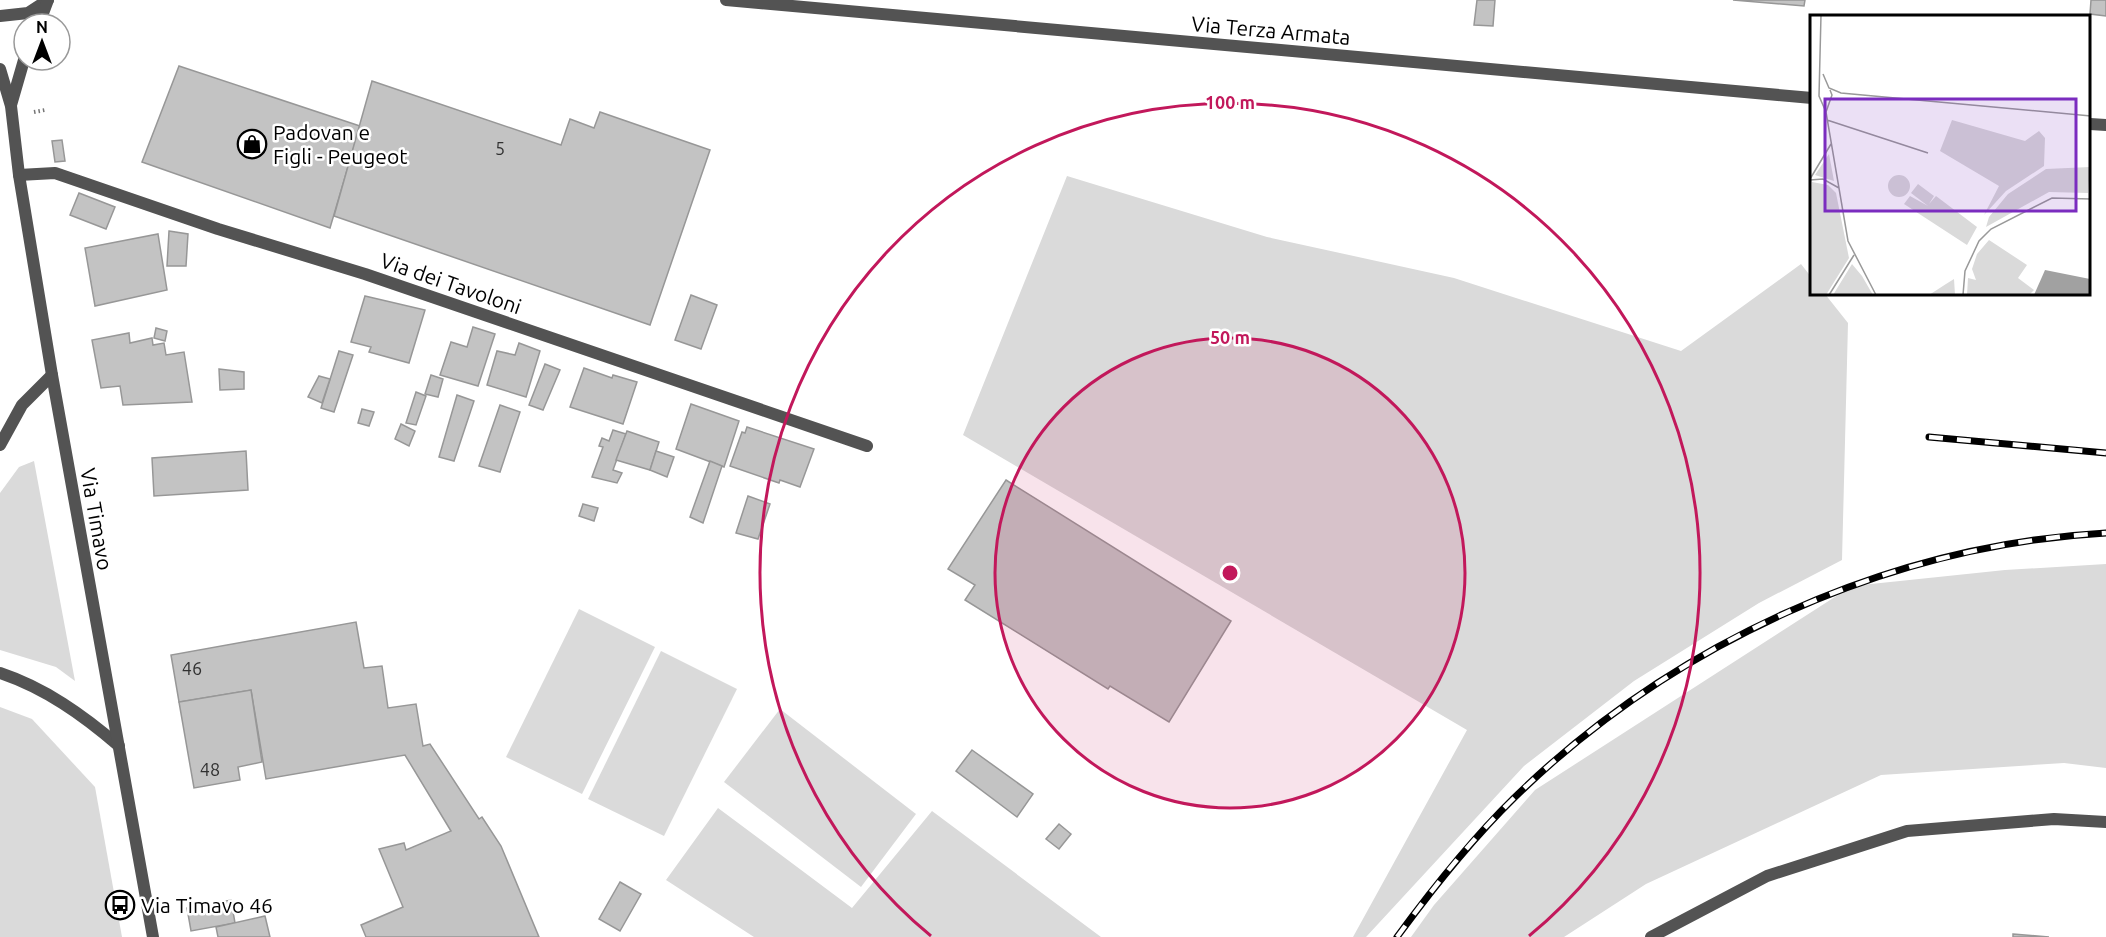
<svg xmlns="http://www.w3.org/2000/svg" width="2106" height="937" font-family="Ubuntu,sans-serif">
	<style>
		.green { fill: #dadada }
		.building { fill: #c3c3c3; stroke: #979797; stroke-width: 1.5 }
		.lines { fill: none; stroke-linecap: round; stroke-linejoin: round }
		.path { stroke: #757575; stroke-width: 4; stroke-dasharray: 1.5 3; stroke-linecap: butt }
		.lane { stroke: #535353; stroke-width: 12 }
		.street { stroke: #535353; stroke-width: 12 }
		.rail-casing { stroke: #000; stroke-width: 7 }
		.rail { stroke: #fff; stroke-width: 4.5; stroke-dasharray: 14; stroke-linecap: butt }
		.ring { fill: none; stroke: #c2185b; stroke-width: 3 }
		.labels { text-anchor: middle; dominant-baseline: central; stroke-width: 5; stroke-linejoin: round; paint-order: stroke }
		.number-label { font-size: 18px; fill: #313131 }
		.street-label { font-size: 21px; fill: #000; stroke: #fff }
		.poi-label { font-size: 21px; fill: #000; stroke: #fff; text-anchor: start }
		.inset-road { fill: none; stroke: #999; stroke-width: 1.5 }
		.view { fill: #7b2cbf; fill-opacity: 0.15; stroke: #7b2cbf; stroke-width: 3 }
		.inset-edge { fill: none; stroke: #000; stroke-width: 3 }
		.centre { fill: #c2185b; stroke: #fff; stroke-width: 3 }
		.ring-label { font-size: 18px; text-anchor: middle; font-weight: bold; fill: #c2185b; stroke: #fff; stroke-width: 5; stroke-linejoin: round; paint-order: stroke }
	</style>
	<rect width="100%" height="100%" fill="#fff"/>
	<g class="green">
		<polygon points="1067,176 1267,237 1454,278 1681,351 1801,264 1812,278 1812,294 1825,294 1848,323 1842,560 1759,603 1634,681 1524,766 1366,937 1353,937 1467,730 963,435"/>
		<polygon points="34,461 75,681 56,667 0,650 0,493 19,467"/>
		<polygon points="2106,564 2106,768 2064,763 1881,775 1646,884 1564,937 1411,937 1434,905 1535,790 1852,586 2005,570"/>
		<polygon points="579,609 655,647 582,794 506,757"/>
		<polygon points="661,651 737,689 664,836 588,799"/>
		<polygon points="0,707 32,719 95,787 122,937 0,937"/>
		<polygon points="780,709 916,814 861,887 724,782"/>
		<polygon points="718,808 852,908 932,811 1101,937 754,937 666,880"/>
	</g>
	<g class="building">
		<polygon points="1477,0 1495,0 1493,26 1474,25"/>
		<polygon points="1733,0 1805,0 1804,6"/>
		<polygon points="2091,0 2106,0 2106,16 2090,14"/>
		<polygon points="179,66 360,126 330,228 142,162"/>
		<polygon points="372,81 561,145 570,119 594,128 600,112 710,150 650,325 334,216"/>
		<polygon points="62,140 65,161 55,162 52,141"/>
		<polygon points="79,193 115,207 106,229 70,215"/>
		<polygon points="169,231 188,234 186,266 167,266"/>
		<polygon points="158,234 167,290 95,306 85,248"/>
		<polygon points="691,295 717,305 701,349 675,340"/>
		<polygon points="365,296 425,310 409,363 369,352 371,347 351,342"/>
		<polygon points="473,327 495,334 478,386 440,375 451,342 467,347"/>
		<polygon points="156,328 167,331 165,341 154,338"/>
		<polygon points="129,333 130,343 152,338 153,345 164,343 166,355 184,352 192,402 123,405 120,386 101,388 92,340"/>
		<polygon points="519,343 540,351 526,397 487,385 497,351 515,355"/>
		<polygon points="339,351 353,355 334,412 321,408"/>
		<polygon points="545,364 560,370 543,410 529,405"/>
		<polygon points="584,368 612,378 613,375 637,382 623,424 570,407"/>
		<polygon points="219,369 244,372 244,389 220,390"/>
		<polygon points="431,375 443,379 438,397 425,394"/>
		<polygon points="319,376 330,379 322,403 308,397"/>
		<polygon points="416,392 426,396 416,425 406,423"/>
		<polygon points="457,395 474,401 454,461 439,457"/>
		<polygon points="691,404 739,421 724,467 676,449"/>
		<polygon points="500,405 520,412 500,472 479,466"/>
		<polygon points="362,409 374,412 369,426 358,423"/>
		<polygon points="401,424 415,431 409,446 395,439"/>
		<polygon points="747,427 814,449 800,487 780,480 779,483 730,466 742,432 745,433"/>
		<polygon points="613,430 626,434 613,470 622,473 617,483 592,477 603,447 599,446 602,438 609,441"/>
		<polygon points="627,431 659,442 650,470 616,460"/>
		<polygon points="246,451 248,490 154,496 152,458"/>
		<polygon points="656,451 674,457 667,477 650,470"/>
		<polygon points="710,461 722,466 703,523 690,517"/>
		<polygon points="1006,480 1231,621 1169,722 1110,686 1108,689 965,600 975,585 948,569"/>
		<polygon points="748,496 770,504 758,539 736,533"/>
		<polygon points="583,504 598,508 594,521 579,516"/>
		<polygon points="356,622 364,668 382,666 388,708 416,704 423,746 430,744 479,819 482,817 501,846 539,937 366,937 361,925 403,907 379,849 404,843 406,850 451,831 405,755 266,779 251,690 179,702 171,655"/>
		<polygon points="251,690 262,762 238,767 240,780 194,788 179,702"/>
		<polygon points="972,750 1033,794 1017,817 956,771"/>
		<polygon points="1059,824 1071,834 1059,849 1046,839"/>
		<polygon points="620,882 641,894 620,931 599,919"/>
		<polygon points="231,900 235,923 191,931 187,908"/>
		<polygon points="265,916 270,937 218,937 216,927"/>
		<polygon points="2013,934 2049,937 2013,937"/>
	</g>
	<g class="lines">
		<polyline class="path" points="34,112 45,110"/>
		<g class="lane">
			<polyline points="0,445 22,405 52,375"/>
			<path d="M0,673C45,688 83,715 119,746"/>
		</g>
		<g class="street">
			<polyline points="726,0 1812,98"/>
			<polyline points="0,16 28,13 48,0"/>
			<polyline points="39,24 48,0"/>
			<polyline points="0,69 11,106 19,175 52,375 153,937"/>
			<polyline points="11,105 24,60"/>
			<polyline points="2090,124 2106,125"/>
			<polyline points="19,175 55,173 218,229 365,274 867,446"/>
			<polyline points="1651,937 1767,876 1907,831 2054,819 2106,822"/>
		</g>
		<g class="rail-casing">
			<g id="rail">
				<polyline points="1929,437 2106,453"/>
				<path d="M1397,937C1433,888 1470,841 1514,798C1670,645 1887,545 2106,533"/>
			</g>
		</g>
		<use href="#rail" class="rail"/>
	</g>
	<circle cx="1230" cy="573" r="235" fill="#c2185b" fill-opacity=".12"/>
	<g class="ring">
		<circle cx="1230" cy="573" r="235"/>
		<path d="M931 936A470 470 0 1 1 1529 936"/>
	</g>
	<defs>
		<g id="shop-ring" transform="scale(1.5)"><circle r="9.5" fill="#fff" stroke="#000" stroke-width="1.5"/><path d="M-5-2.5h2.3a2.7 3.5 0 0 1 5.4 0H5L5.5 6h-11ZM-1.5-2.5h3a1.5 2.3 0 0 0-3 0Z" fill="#000"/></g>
		<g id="bus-ring" transform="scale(1.5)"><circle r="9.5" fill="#fff" stroke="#000" stroke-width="1.5"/><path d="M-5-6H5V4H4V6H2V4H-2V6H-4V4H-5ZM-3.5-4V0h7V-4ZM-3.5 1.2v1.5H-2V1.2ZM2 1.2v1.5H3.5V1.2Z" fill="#000"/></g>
	</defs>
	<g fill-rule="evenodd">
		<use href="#shop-ring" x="252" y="144"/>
		<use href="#bus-ring" x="120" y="905"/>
	</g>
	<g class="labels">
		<g class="number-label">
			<text x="500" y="148">5</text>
			<text x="192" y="668">46</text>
			<text x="210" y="769">48</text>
		</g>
		<g class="street-label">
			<text transform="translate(1271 30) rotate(5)">Via Terza Armata</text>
			<text transform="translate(451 283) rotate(19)">Via dei Tavoloni</text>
			<text transform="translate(97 519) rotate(80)">Via Timavo</text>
		</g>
		<g class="poi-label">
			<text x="273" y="132">Padovan e<tspan x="273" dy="24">Figli - Peugeot</tspan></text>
			<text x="141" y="905">Via Timavo 46</text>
		</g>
	</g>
	<g transform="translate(1810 15)">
		<rect width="280" height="280" fill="#fff"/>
		<path d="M142,105L215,126L229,116L235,123L234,151L196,176L174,200L189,171L130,136ZM19,139L24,166L5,160ZM280,152L278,178L239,177L176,212L179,202L198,179L236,154ZM78 171a11 11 0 1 1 22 0a11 11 0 1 1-22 0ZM2,167L18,170L26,178L39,243L16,280H0ZM108,169L124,181L119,189L126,181L167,212L157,230L94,189L100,181L118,191L101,178ZM179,225L217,250L208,263L224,275L219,280H157L158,263L166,265L162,254L167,239ZM42,249L52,261L63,280H23ZM144,264L145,280H119L136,269Z" fill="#dadada"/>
		<path d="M235,255L280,264V280H224Z" fill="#a1a1a1"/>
		<path class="inset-road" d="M11,0L9,81L16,97L38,226L66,280M13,59L19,73L31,78L281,101M16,97L22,80L20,75M17,105L118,138M0,164L21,129M0,165L13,164L29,173M19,280L44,240M153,280L155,256L169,226L181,214L242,183L281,184"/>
		<path class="view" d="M15,84H266V196H15Z"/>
		<rect width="280" height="280" class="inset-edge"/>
	</g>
	<circle cx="1230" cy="573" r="9" class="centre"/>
	<g class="ring-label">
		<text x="1230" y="109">100 m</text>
		<text x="1230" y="344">50 m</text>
	</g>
	<g transform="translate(42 42)"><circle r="28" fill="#ffffff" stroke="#999999" stroke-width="1.5"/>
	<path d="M0-4.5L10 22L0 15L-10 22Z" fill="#000000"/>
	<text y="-9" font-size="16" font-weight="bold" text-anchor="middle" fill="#000000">N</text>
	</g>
</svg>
